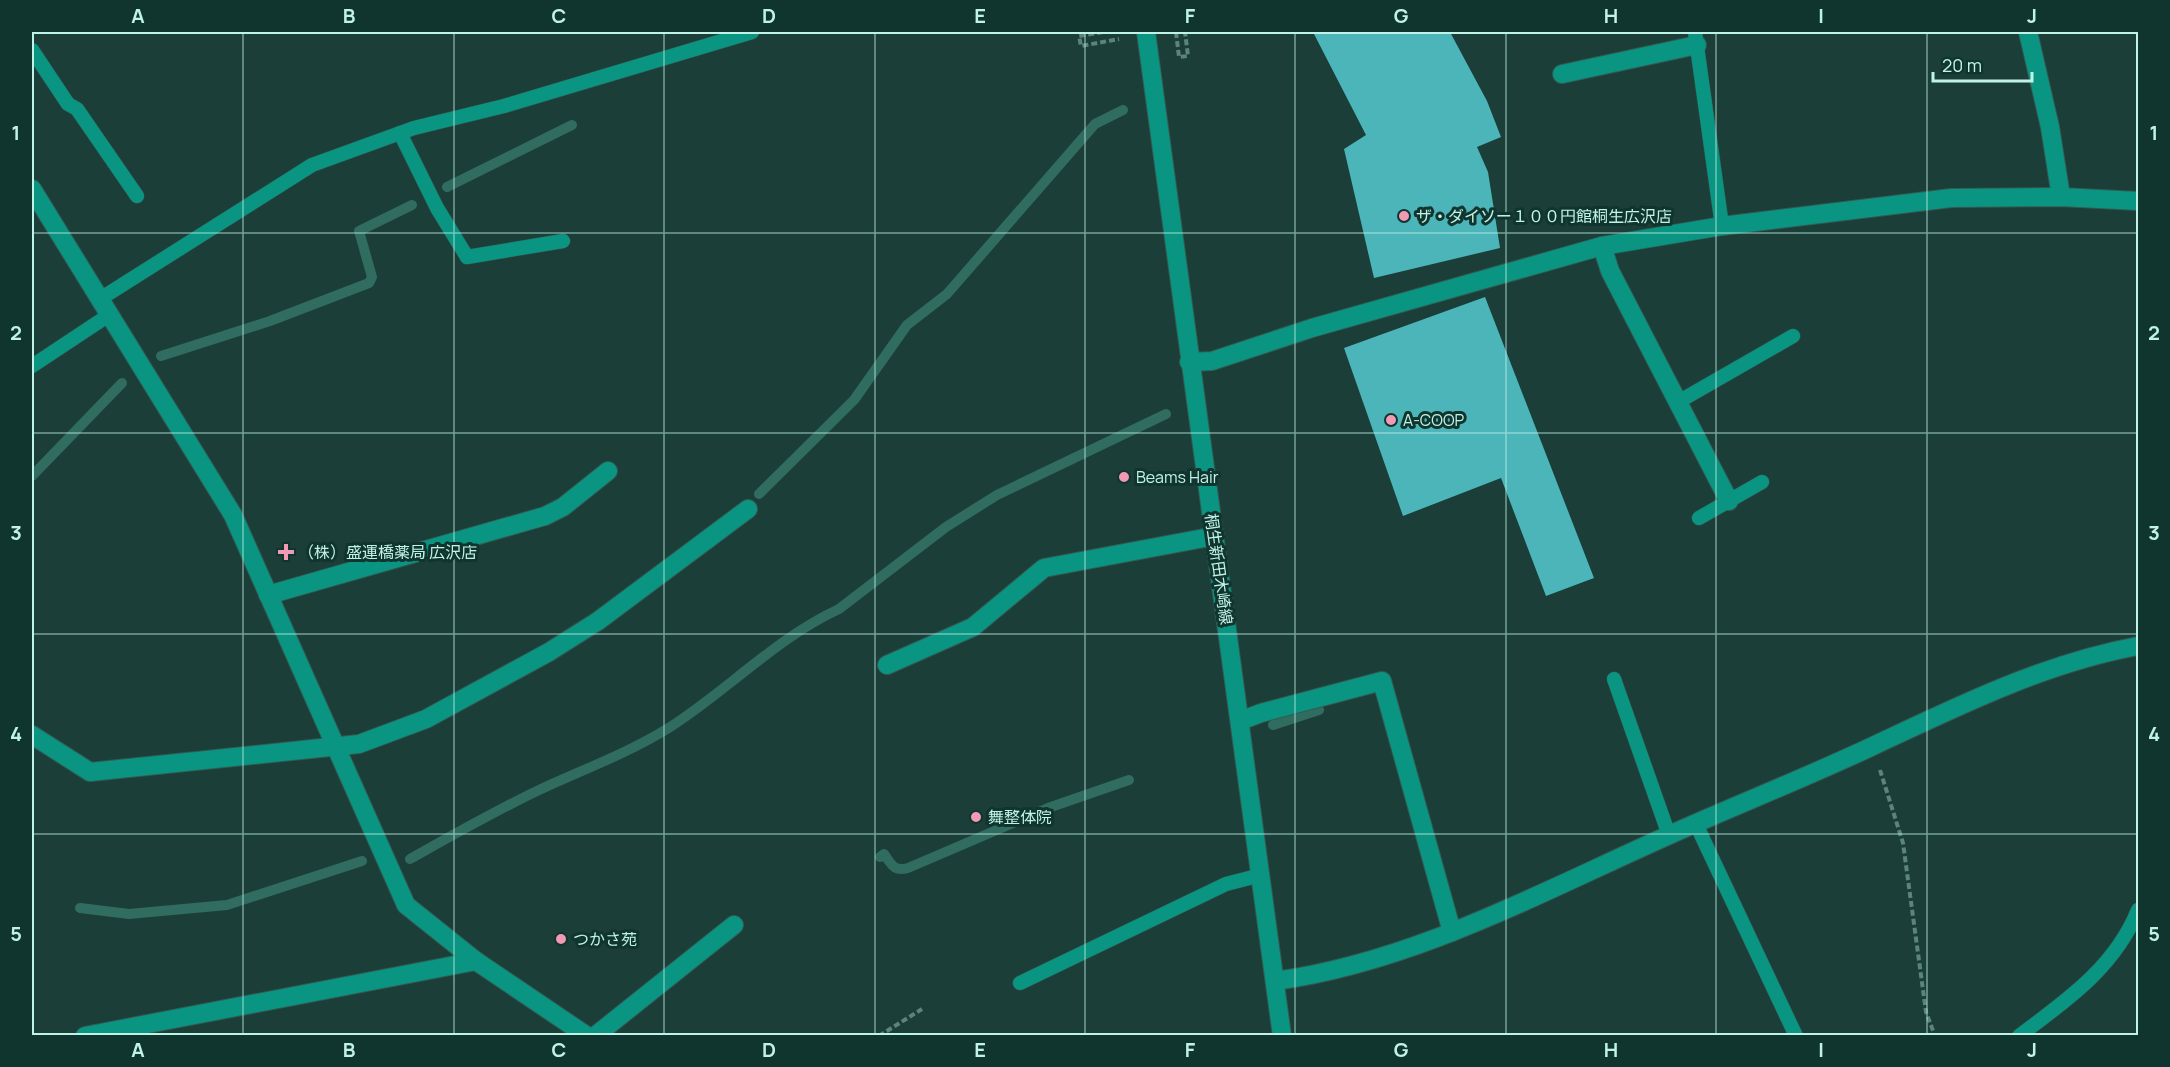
<svg xmlns="http://www.w3.org/2000/svg" width="2170" height="1067" font-family="Manrope,'Noto Sans JP',sans-serif">
	<style>
		.lines { fill: none; stroke-linecap: round; stroke-linejoin: round }
		.stream { stroke: #316c61; stroke-width: 10 }
		.building { fill: #4bb5ba }
		.lane-casing { stroke: #325b53; stroke-width: 15 }
		.street-casing { stroke: #325b53; stroke-width: 20 }
		.secondary-casing { stroke: #325b53; stroke-width: 20 }
		.path { stroke: #5b847b; stroke-width: 4; stroke-dasharray: 6 3; stroke-linecap: butt }
		.lane { stroke: #099582; stroke-width: 14 }
		.street { stroke: #099582; stroke-width: 18 }
		.secondary { stroke: #099582; stroke-width: 18 }
		.grid { fill: none; stroke: #c0f3e7; stroke-width: 1.5; stroke-opacity: 0.55 }
		.poi-dot { fill: #f09ab5; stroke: #10342e; stroke-width: 2 }
		.labels { text-anchor: middle; dominant-baseline: central; stroke-width: 6; stroke-linejoin: round; paint-order: stroke }
		.poi-label { font-size: 16px; fill: #c0f3e7; stroke: #10342e; text-anchor: start }
		.street-label { font-size: 16px; fill: #c0f3e7; stroke: #10342e }
		.neatline { fill: none; stroke: #c0f3e7; stroke-width: 2 }
		.grid-label { font-size: 20px; text-anchor: middle; font-weight: bold; fill: #c0f3e7 }
	</style>
	<rect width="100%" height="100%" fill="#1b3e38"/>
	<g class="lines">
		<g class="stream">
			<polyline points="447,187 572,125"/>
			<polyline points="161,356 270,321 369,283 372,277 359,231 412,205"/>
			<polyline points="32,476 122,383"/>
			<polyline points="759,494 854,400 907,325 947,294 1095,124 1123,110"/>
			<polyline points="1273,725 1319,710"/>
			<path d="M880,857L884,854C892,865 894,872 908,868L1048,808L1129,780"/>
			<path d="M410,859C453,835 495,811 539,790C582,770 626,754 667,729C726,692 776,638 839,609L946,527L997,495L1166,414"/>
			<polyline points="80,908 129,914 227,905 362,861"/>
		</g>
	</g>
	<g class="building">
		<polygon points="1319,32 1450,32 1487,101 1501,137 1477,147 1488,172 1500,248 1374,278 1344,149 1366,135 1314,34"/>
		<polygon points="1485,297 1594,578 1546,596 1501,478 1403,516 1344,348"/>
	</g>
	<g class="lines">
		<g class="lane-casing">
			<g id="lane">
				<polyline points="1695,32 1722,226"/>
				<polyline points="32,50 68,104 77,109 137,196"/>
				<polyline points="400,133 437,208 467,257 563,241"/>
				<polyline points="100,299 312,165 414,128 504,106 752,32"/>
				<polyline points="32,366 109,315"/>
				<polyline points="1678,402 1793,336"/>
				<polyline points="1699,518 1762,482"/>
				<polyline points="1614,679 1669,835"/>
				<polyline points="1696,824 1796,1036"/>
				<polyline points="1020,983 1226,884 1261,875"/>
				<path d="M2019,1036C2067,1000 2115,967 2138,910"/>
			</g>
		</g>
		<g class="street-casing">
			<g id="street">
				<polyline points="2028,32 2050,127 2061,197"/>
				<polyline points="1562,74 1697,45"/>
				<polyline points="32,189 233,515 406,905 476,961"/>
				<polyline points="1602,246 1610,271 1729,501"/>
				<polyline points="1189,362 1212,361 1312,328 1602,246 1722,226 1951,198 2061,197 2138,201"/>
				<polyline points="268,595 545,516 563,507 608,471"/>
				<polyline points="887,665 973,627 1044,568 1215,536"/>
				<polyline points="1240,721 1261,713 1382,681 1452,932"/>
				<polyline points="32,735 90,772 359,744 426,719 549,652 598,621 748,509"/>
				<path d="M1275,981C1414,962 1541,892 1667,836C1736,805 1805,778 1873,746C1958,706 2045,663 2138,646"/>
				<polyline points="595,1036 734,925"/>
			</g>
		</g>
		<g class="secondary-casing">
			<g id="secondary">
				<polyline points="1146,32 1282,1036"/>
				<polyline points="85,1036 476,961 587,1036"/>
			</g>
		</g>
		<g class="path">
			<polyline points="1103,32 1079,36 1081,46 1119,39"/>
			<polyline points="1176,32 1179,57 1188,56 1185,32"/>
			<polyline points="1880,770 1903,843 1926,1012 1935,1036"/>
			<polyline points="879,1036 922,1009"/>
		</g>
		<use href="#lane" class="lane"/>
		<use href="#street" class="street"/>
		<use href="#secondary" class="secondary"/>
	</g>
	<path class="grid" d="M243,32V1036M454,32V1036M664,32V1036M875,32V1036M1085,32V1036M1295,32V1036M1506,32V1036M1716,32V1036M1927,32V1036M32,233H2138M32,433H2138M32,634H2138M32,834H2138"/>
	<g class="poi-dot">
		<circle cx="1404" cy="216" r="6"/>
		<circle cx="1391" cy="420" r="6"/>
		<circle cx="1124" cy="477" r="6"/>
		<path d="M283 543h6v6h6v6h-6v6h-6v-6h-6v-6h6z"/>
		<circle cx="976" cy="817" r="6"/>
		<circle cx="561" cy="939" r="6"/>
	</g>
	<g class="labels">
		<g class="poi-label">
			<text x="1416" y="216">ザ・ダイソー１００円館桐生広沢店</text>
			<text x="1403" y="420">A-COOP</text>
			<text x="1136" y="477">Beams Hair</text>
			<text x="298" y="552">（株）盛運橋薬局 広沢店</text>
			<text x="988" y="817">舞整体院</text>
			<text x="573" y="939">つかさ苑</text>
		</g>
		<g class="street-label">
			<text transform="translate(1219 569) rotate(82)">桐生新田木崎線</text>
		</g>
	</g>
	<rect width="2170" height="1067" fill="none" stroke="#10342e" stroke-width="66"/>
	<path d="M1933 72v9h99v-9" fill="none" stroke="#c0f3e7" stroke-width="3"/>
	<text x="1942" y="72" font-size="18" fill="#c0f3e7" stroke="#10342e" stroke-width="4.5" paint-order="stroke">20 m</text>
	<rect x="33" y="33" width="2104" height="1001" class="neatline"/>
	<g class="grid-label">
		<text x="138" y="23">A</text>
		<text x="349" y="23">B</text>
		<text x="559" y="23">C</text>
		<text x="769" y="23">D</text>
		<text x="980" y="23">E</text>
		<text x="1190" y="23">F</text>
		<text x="1401" y="23">G</text>
		<text x="1611" y="23">H</text>
		<text x="1821" y="23">I</text>
		<text x="2032" y="23">J</text>
		<text x="16" y="140">1</text>
		<text x="2154" y="140">1</text>
		<text x="16" y="340">2</text>
		<text x="2154" y="340">2</text>
		<text x="16" y="540">3</text>
		<text x="2154" y="540">3</text>
		<text x="16" y="741">4</text>
		<text x="2154" y="741">4</text>
		<text x="16" y="941">5</text>
		<text x="2154" y="941">5</text>
		<text x="138" y="1057">A</text>
		<text x="349" y="1057">B</text>
		<text x="559" y="1057">C</text>
		<text x="769" y="1057">D</text>
		<text x="980" y="1057">E</text>
		<text x="1190" y="1057">F</text>
		<text x="1401" y="1057">G</text>
		<text x="1611" y="1057">H</text>
		<text x="1821" y="1057">I</text>
		<text x="2032" y="1057">J</text>
	</g>
</svg>
